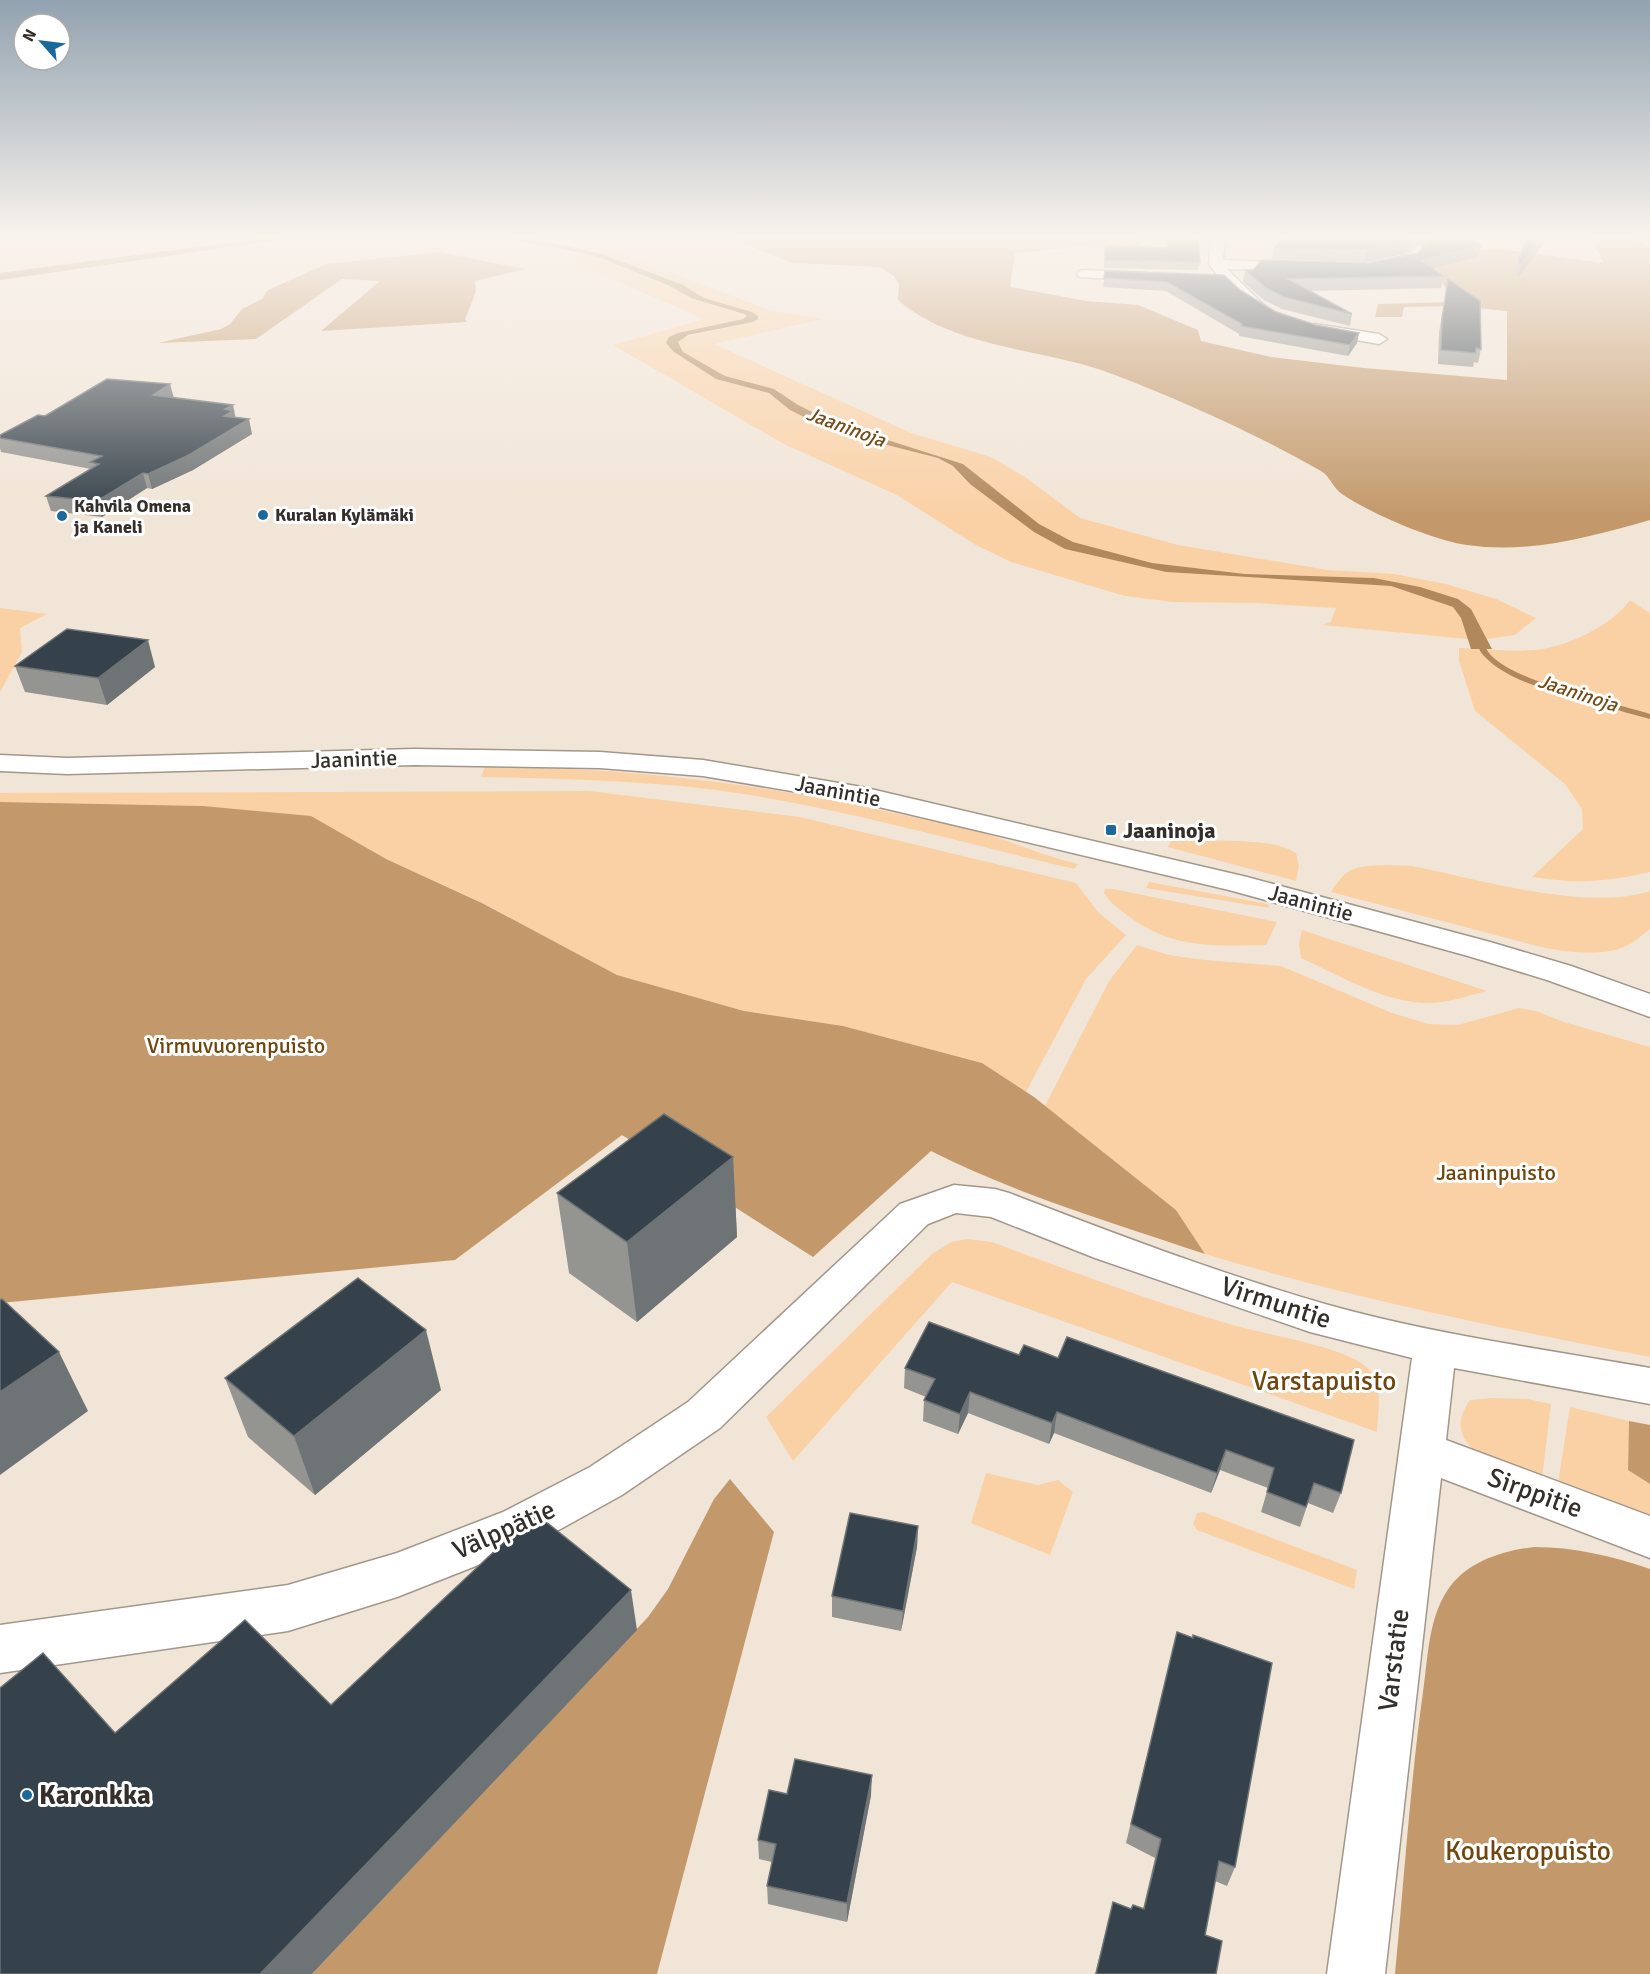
<svg xmlns="http://www.w3.org/2000/svg" width="1650" height="1974" font-family="Signika,sans-serif">
	<style>
		.green { fill: #fad1a5 }
		.forest { fill: #c3996b }
		.water { fill: #b1885b }
		.lines { fill: none; stroke-linecap: round; stroke-linejoin: round }
		.stream { fill: #b1885b; fill-rule: evenodd }
		.street-casing { stroke: #a3978b; stroke-width: 3 }
		.secondary-casing { stroke: #a3978b; stroke-width: 3 }
		.street { fill: #fff; fill-rule: evenodd }
		.secondary { fill: #fff; fill-rule: evenodd }
		.wall { fill: #949491 }
		.shaded-wall { fill: #6e7375 }
		.building { fill: #36424b; stroke: #6e7375; stroke-width: 1.5 }
		.poi-dot { fill: #1b689b; stroke: #fff; stroke-width: 2 }
		.labels { text-anchor: middle; dominant-baseline: central; stroke-width: 6; stroke-linejoin: round; paint-order: stroke }
		.far-poi-label { font-size: 18px; font-weight: bold; fill: #342f2a; stroke: #fff; text-anchor: start }
		.far-water-label { font-size: 20px; font-style: italic; fill: #764c16; stroke: #fff }
		.street-label { font-size: 22px; fill: #342f2a; stroke: #fff }
		.poi-label { font-size: 22px; font-weight: bold; fill: #342f2a; stroke: #fff; text-anchor: start }
		.park-label { font-size: 22px; fill: #6f460e; stroke: #fff }
		.near-street-label { font-size: 27px; fill: #342f2a; stroke: #fff }
		.near-park-label { font-size: 27px; fill: #6f460e; stroke: #fff }
		.near-poi-label { font-size: 27px; font-weight: bold; fill: #342f2a; stroke: #fff; text-anchor: start }
	</style>
	<rect width="100%" height="100%" fill="#f1e5d7"/>
	<g class="green">
		<polygon points="614,251 769,310 823,319 714,344 911,433 991,457 1025,477 1080,518 1178,545 1328,570 1394,574 1446,584 1496,599 1536,618 1515,635 1487,639 1471,609 1458,599 1374,578 1245,574 1152,563 1073,542 1039,524 963,464 837,424 798,405 774,389 725,376 683,352 678,342 680,338 753,322 758,316 697,295 683,285 591,252"/>
		<polygon points="583,254 596,256 670,286 701,301 747,316 743,319 678,333 674,352 716,379 769,393 806,418 844,434 938,458 953,466 970,484 1065,549 1166,572 1391,586 1453,607 1461,618 1468,639 1322,625 1331,622 1336,608 1256,603 1173,602 1125,596 1011,562 976,545 897,495 784,444 613,345 704,319 568,260"/>
		<path d="M1630,600L1650,613V872C1607,882 1576,884 1532,877L1583,829L1582,809L1565,784L1475,711L1459,661V648C1484,649 1510,652 1534,650C1565,648 1613,625 1630,600Z"/>
		<polygon points="0,608 47,614 20,628 22,652 0,692"/>
		<path d="M485,767C632,767 777,785 921,819C946,824 972,829 996,837C1024,847 1049,857 1078,864L1074,869C967,844 859,813 750,795C661,781 570,779 481,777Z"/>
		<polygon points="589,791 800,817 1076,883 1098,912 1126,935 1086,979 1026,1092 982,1063 843,1026 744,1011 617,975 483,903 386,859 203,806 0,802 0,793"/>
		<path d="M1171,841C1203,842 1271,836 1296,853L1299,866L1296,881L1168,847Z"/>
		<path d="M1387,865L1412,866C1478,879 1587,912 1650,891V929C1643,934 1635,942 1626,946C1602,957 1570,952 1545,948L1331,892C1349,864 1356,867 1387,865Z"/>
		<polygon points="1149,882 1268,904 1269,908 1146,888"/>
		<path d="M1105,889H1113L1277,922L1266,945C1213,946 1171,949 1127,915C1118,908 1110,903 1104,893Z"/>
		<path d="M1302,930L1487,991C1473,994 1457,1000 1442,1002C1394,1009 1343,977 1301,958L1299,944Z"/>
		<path d="M1137,945L1169,955L1204,960L1281,966L1392,1013L1429,1024L1458,1025L1519,1008L1536,1011L1564,1022L1650,1047V1357C1500,1328 1351,1298 1205,1254L1176,1210L1045,1106L1109,981Z"/>
		<path d="M967,1239L992,1242C1070,1271 1148,1300 1229,1324C1262,1334 1338,1345 1364,1365C1385,1381 1378,1409 1377,1432L952,1282L793,1461L766,1417L932,1254L951,1242Z"/>
		<path d="M1492,1398L1528,1399L1551,1404L1541,1486C1508,1470 1435,1449 1470,1400Z"/>
		<polygon points="1570,1407 1629,1421 1628,1470 1650,1484 1650,1515 1604,1502 1558,1483"/>
		<polygon points="986,1473 1038,1485 1058,1480 1073,1492 1050,1555 971,1523"/>
		<polygon points="1203,1512 1357,1570 1354,1589 1197,1530 1193,1524 1197,1513"/>
	</g>
	<g class="forest">
		<path d="M733,239H1140L1141,249L1078,247L1015,253L1010,287L1086,301L1138,305L1198,330L1201,341L1271,357L1364,368L1507,380V311L1457,306L1404,307L1402,317H1375L1378,304L1455,302L1438,276L1403,265L1492,248L1604,263L1591,239H1635L1650,249V520C1590,537 1530,554 1467,545C1435,541 1369,513 1342,494C1333,488 1330,476 1321,471C1256,434 1185,402 1115,375C1046,348 956,350 898,300L899,284L894,276L879,267L793,263Z"/>
		<polygon points="440,252 524,269 475,281 476,292 465,319 467,322 321,331 380,281 342,279 256,339 158,343 221,329 230,324 242,309 262,299 268,290 326,264"/>
		<path d="M0,802L203,806L311,816L386,859L482,903L617,975L744,1011L843,1026L982,1063L1034,1097L1176,1210L1205,1254C1113,1223 1018,1195 931,1151L813,1257L622,1135L455,1260L0,1303Z"/>
		<polygon points="1629,1421 1650,1425 1650,1484 1628,1470"/>
		<polygon points="730,1479 774,1532 657,1974 312,1974 648,1617 668,1589 714,1499"/>
		<path d="M1534,1547C1574,1547 1612,1556 1650,1569V1974H1395C1404,1880 1410,1786 1423,1692C1428,1659 1428,1620 1447,1591C1466,1562 1501,1551 1534,1547Z"/>
	</g>
	<g class="water">
		<polygon points="257,239 286,239 0,280 0,273"/>
		<polygon points="511,239 535,239 602,254 683,285 704,298 752,312 758,316 758,319 753,322 688,335 678,342 683,352 725,376 774,389 798,405 837,424 963,464 1039,524 1073,542 1152,563 1245,574 1374,578 1420,587 1458,599 1471,609 1492,649 1471,649 1461,618 1453,607 1391,586 1166,572 1065,549 1034,532 970,484 953,466 938,458 844,434 806,418 790,410 769,393 716,379 674,352 666,343 669,337 678,333 743,319 747,316 744,314 691,298 670,286 596,256"/>
	</g>
	<g class="lines">
		<path class="stream" d="M1476,633L1483,635C1484,641 1485,648 1489,653C1512,682 1612,702 1650,714V719C1634,715 1618,710 1601,705C1565,695 1510,684 1484,656C1478,650 1477,642 1475,635Z"/>
		<g class="street-casing">
			<g id="street">
				<polygon points="1211,239 1225,239 1223,260 1301,263 1308,267 1301,271 1227,269 1265,306 1262,309 1252,309 1227,289 1209,264"/>
				<polygon points="1419,246 1426,250 1415,262 1374,271 1367,267 1369,264 1405,256"/>
				<polygon points="1084,270 1147,273 1154,277 1147,281 1079,277 1077,274 1079,271"/>
				<polygon points="1315,324 1379,334 1387,339 1379,344 1309,332 1307,329 1309,326"/>
				<path d="M954,1185L995,1189L1009,1193C1113,1233 1218,1273 1325,1304C1431,1334 1542,1349 1650,1368V1404L1454,1368L1446,1440L1650,1516V1558L1441,1478L1385,1974H1327L1412,1358L1310,1332L1095,1258L991,1217L956,1213L928,1224L720,1428L622,1495L537,1542L397,1597L288,1631L0,1673V1625L288,1585L397,1553L503,1512L590,1467L688,1402L900,1204Z"/>
			</g>
		</g>
		<g class="secondary-casing">
			<polygon id="secondary" points="414,749 600,752 703,760 862,787 1247,877 1490,942 1571,966 1650,994 1650,1017 1547,980 1468,956 1229,890 862,803 703,776 600,768 414,765 67,774 0,771 0,755 67,758"/>
		</g>
		<use href="#street" class="street"/>
		<use href="#secondary" class="secondary"/>
	</g>
	<g class="wall">
		<polygon points="1166,239 1198,239 1200,262 1198,270 1104,268 1105,245 1166,247"/>
		<polygon points="1282,239 1471,239 1481,246 1478,257 1433,268 1443,276 1441,288 1309,291 1352,314 1350,326 1282,309 1264,300 1243,282 1245,270 1368,263 1418,253 1423,247 1418,244 1404,254 1365,262 1272,259 1274,248"/>
		<polygon points="1547,239 1518,277 1515,275 1518,263"/>
		<polygon points="1105,271 1240,290 1276,312 1316,325 1359,333 1357,343 1348,356 1239,336 1239,334 1166,291 1103,287"/>
		<polygon points="1448,279 1481,349 1478,363 1474,362 1473,367 1438,364 1439,332"/>
		<polygon points="174,398 236,418 252,434 193,470 152,489 147,488 102,517 51,511 46,496 91,469 1,452 0,448 0,435 45,416"/>
		<polygon points="15,666 155,667 107,705 25,692"/>
		<polygon points="733,1157 737,1237 637,1322 569,1273 557,1193"/>
		<polygon points="929,1322 1341,1493 1333,1513 1308,1503 1300,1527 1261,1512 1268,1488 1220,1470 1211,1493 1054,1433 1049,1444 968,1413 958,1434 923,1421 924,1400 926,1397 904,1388 905,1368"/>
		<polygon points="225,1378 441,1390 315,1495 248,1437"/>
		<polygon points="918,1526 917,1547 901,1631 832,1617 832,1596"/>
		<polygon points="1177,1632 1192,1638 1193,1635 1235,1867 1227,1886 1215,1881 1205,1935 1216,1974 1095,1974 1113,1902 1131,1909 1143,1909 1155,1858 1126,1843"/>
		<polygon points="787,1794 871,1795 847,1922 768,1904 767,1886 772,1862 759,1859 758,1840"/>
	</g>
	<g class="shaded-wall">
		<polygon points="1412,239 1419,239 1418,244 1404,254 1365,262 1367,250"/>
		<polygon points="1541,239 1547,239 1518,277 1521,264"/>
		<polygon points="1481,246 1478,257 1419,271 1421,260"/>
		<polygon points="1359,333 1357,343 1348,356 1350,345"/>
		<polygon points="170,384 174,398 153,395"/>
		<polygon points="233,405 236,420 224,416 225,409"/>
		<polygon points="249,419 252,434 193,470 152,489 148,474"/>
		<polygon points="143,473 147,488 102,517 97,501"/>
		<polygon points="148,640 155,667 107,705 98,678"/>
		<polygon points="733,1157 737,1237 637,1322 627,1242"/>
		<polygon points="426,1330 441,1390 315,1495 294,1436"/>
		<polygon points="59,1352 88,1411 0,1475 0,1392"/>
		<polygon points="970,1392 968,1413 958,1434 960,1414"/>
		<polygon points="1057,1412 1054,1433 1049,1444 1052,1423"/>
		<polygon points="1226,1450 1220,1470 1211,1493 1217,1473"/>
		<polygon points="918,1526 917,1547 901,1631 903,1611"/>
		<polygon points="631,1590 637,1630 312,1974 260,1974"/>
		<polygon points="872,1775 871,1795 847,1922 847,1903"/>
	</g>
	<g class="building">
		<polygon points="1167,239 1198,239 1200,262 1105,260 1105,245 1167,248"/>
		<polygon points="1282,239 1412,239 1407,243 1367,250 1274,248"/>
		<polygon points="1430,239 1471,239 1481,246 1421,260 1443,276 1288,279 1352,314 1284,297 1266,288 1245,270 1253,270 1262,260 1368,263 1418,253"/>
		<polygon points="1526,239 1541,239 1521,264 1518,263"/>
		<polygon points="1105,271 1224,275 1240,290 1276,312 1316,325 1359,333 1350,345 1241,326 1242,324 1167,282 1104,278"/>
		<polygon points="1448,279 1480,301 1481,349 1476,348 1476,353 1441,350 1442,319"/>
		<polygon points="107,379 170,384 153,395 233,405 225,409 233,411 224,416 249,419 189,455 148,474 143,473 97,501 46,496 99,464 90,462 102,456 0,438 0,435 38,415 45,416"/>
		<polygon points="67,629 148,640 98,678 15,666"/>
		<polygon points="664,1114 733,1157 627,1242 557,1193"/>
		<polygon points="358,1278 426,1330 294,1436 225,1378"/>
		<polygon points="2,1299 59,1352 0,1392 0,1300"/>
		<polygon points="929,1322 1019,1355 1024,1345 1058,1358 1067,1337 1354,1440 1341,1493 1314,1483 1306,1507 1267,1492 1274,1468 1226,1450 1217,1473 1057,1412 1052,1423 970,1392 960,1414 924,1400 935,1379 905,1368"/>
		<polygon points="535,1513 631,1590 260,1974 0,1974 0,1688 43,1653 115,1733 245,1620 331,1705"/>
		<polygon points="850,1513 918,1526 903,1611 832,1596"/>
		<polygon points="1177,1632 1193,1638 1193,1635 1272,1663 1235,1867 1219,1861 1205,1935 1222,1941 1216,1974 1096,1974 1113,1902 1131,1909 1133,1905 1144,1909 1161,1839 1131,1824"/>
		<polygon points="795,1759 872,1775 847,1903 767,1886 776,1844 758,1840 769,1790 787,1794"/>
	</g>
	<linearGradient id="sky" x2="0" y2="1"><stop stop-color="#92a2b0"/><stop offset="0.46" stop-color="#f9f3ed"/><stop offset="1" stop-color="#f9f3ed" stop-opacity="0"/></linearGradient>
	<rect width="1650" height="515" fill="url(#sky)"/>
	<g class="poi-dot">
		<circle cx="263" cy="515" r="6"/>
		<circle cx="62" cy="516" r="6"/>
		<rect x="1105" y="824" width="12" height="12" rx="3"/>
		<circle cx="27" cy="1795" r="6"/>
	</g>
	<g class="labels">
		<g class="far-poi-label">
			<text x="74" y="506">Kahvila Omena<tspan x="74" dy="21">ja Kaneli</tspan></text>
			<text x="275" y="515">Kuralan Kylämäki</text>
		</g>
		<g class="far-water-label">
			<text transform="translate(846 427) rotate(20)">Jaaninoja</text>
			<text transform="translate(1578 693) rotate(18)">Jaaninoja</text>
		</g>
		<g class="street-label">
			<text transform="translate(354 759) rotate(-2)">Jaanintie</text>
			<text transform="translate(838 791) rotate(11)">Jaanintie</text>
			<text transform="translate(1311 903) rotate(15)">Jaanintie</text>
		</g>
		<g class="poi-label">
			<text x="1123" y="830">Jaaninoja</text>
		</g>
		<g class="park-label">
			<text x="236" y="1045">Virmuvuorenpuisto</text>
			<text x="1496" y="1172">Jaaninpuisto</text>
		</g>
		<g class="near-street-label">
			<text transform="translate(1276 1303) rotate(18)">Virmuntie</text>
			<text transform="translate(1535 1493) rotate(20)">Sirppitie</text>
			<text transform="translate(504 1530) rotate(-24)">Välppätie</text>
			<text transform="translate(1394 1660) rotate(-83)">Varstatie</text>
		</g>
		<g class="near-park-label">
			<text x="1324" y="1381">Varstapuisto</text>
			<text x="1528" y="1851">Koukeropuisto</text>
		</g>
		<g class="near-poi-label">
			<text x="39" y="1795">Karonkka</text>
		</g>
	</g>
	<g transform="translate(42 42) rotate(298)"><circle r="28" fill="#ffffff" stroke="#aeacaa" stroke-width="1.5"/>
	<path d="M0-4.5L10 22L0 15L-10 22Z" fill="#1b689b"/>
	<text y="-9" font-size="16" font-weight="bold" text-anchor="middle" fill="#342f2a">N</text>
	</g>
</svg>
